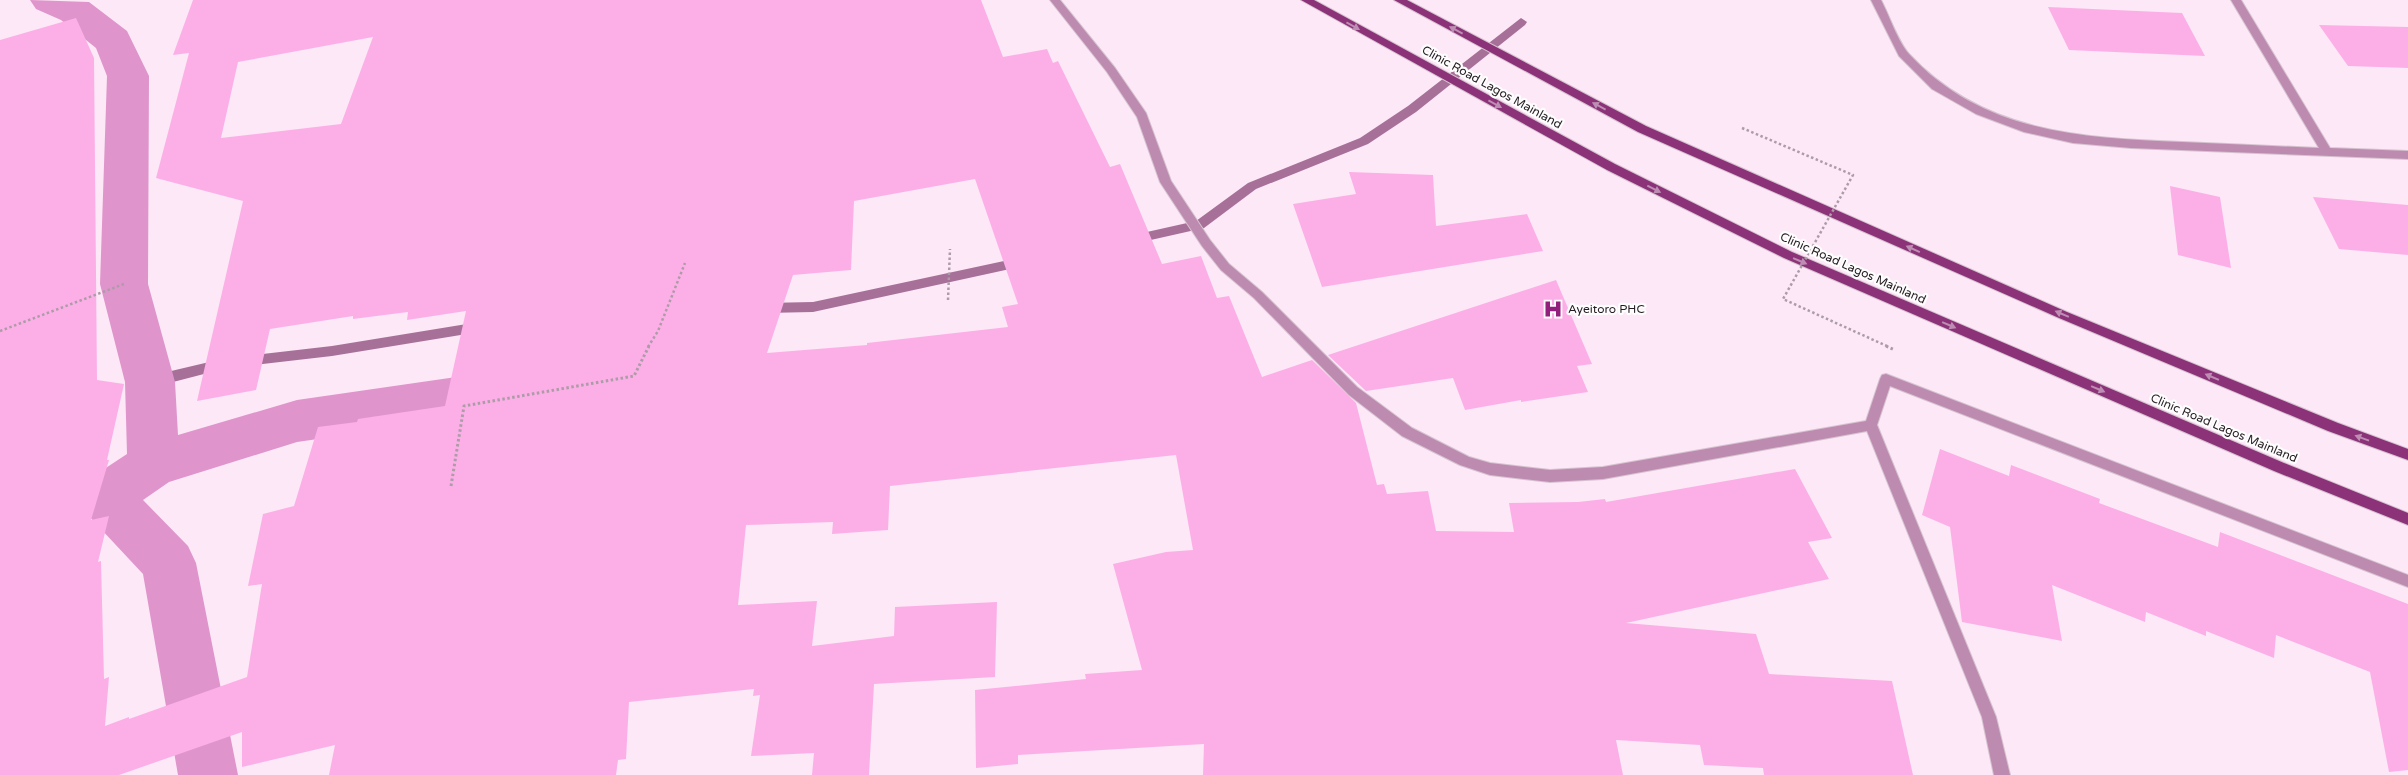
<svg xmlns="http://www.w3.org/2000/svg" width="2408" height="775" font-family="'Varela Round',sans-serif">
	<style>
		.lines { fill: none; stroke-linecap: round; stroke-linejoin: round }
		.stream { fill: #a77098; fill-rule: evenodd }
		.canal { fill: #df95cb; fill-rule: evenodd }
		.building { fill: #fcafe7; fill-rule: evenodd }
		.street-casing { stroke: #d6c3d0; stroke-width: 2 }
		.primary-casing { stroke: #d6c3d0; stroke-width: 2 }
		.path-far1 { stroke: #ac9ca7; stroke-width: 2.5; stroke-dasharray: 2.5 2.5; stroke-linecap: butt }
		.path { stroke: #ac9ca7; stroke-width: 3; stroke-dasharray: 2.5 2.5; stroke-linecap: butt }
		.street { fill: #bd8baf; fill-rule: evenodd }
		.primary { fill: #8b3278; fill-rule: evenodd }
		.path-bridge-far1 { stroke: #ac9ca7; stroke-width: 2.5; stroke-dasharray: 2.5 2.5; stroke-linecap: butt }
		.path-bridge { stroke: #ac9ca7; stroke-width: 3; stroke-dasharray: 2.5 2.5; stroke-linecap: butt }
		.oneway { fill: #be8db4 }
		.labels { text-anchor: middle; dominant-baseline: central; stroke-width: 4.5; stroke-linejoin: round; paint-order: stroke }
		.street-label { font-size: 12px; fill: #231b20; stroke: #fdfdfd }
		.poi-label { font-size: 12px; fill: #231b20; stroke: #fdfdfd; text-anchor: start }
	</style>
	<rect width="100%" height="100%" fill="#fde8f7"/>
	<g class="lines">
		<g class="stream">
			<polygon points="1521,18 1527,22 1525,25 1416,112 1368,144 1256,189 1204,228 1133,244 1129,242 1127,239 1129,236 1196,221 1248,183 1360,138 1408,106"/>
			<polygon points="1023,257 1029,262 1028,265 813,312 765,313 758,308 765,303 813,302"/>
			<polygon points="479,322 484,323 486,327 484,331 479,332 332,356 246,366 241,365 239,361 241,357 246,356 332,346"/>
			<polygon points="222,359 227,360 229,364 227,368 150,388 145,386 143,382 145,378 150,376"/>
		</g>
		<polygon class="canal" points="30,0 89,2 127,31 149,76 148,284 175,382 178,435 297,400 512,369 530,375 537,390 530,405 512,411 297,442 169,482 143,500 188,546 196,563 238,775 178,775 143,574 86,513 79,497 86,481 127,454 125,382 100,284 107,76 96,48 61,20 36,9"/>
	</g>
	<g class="building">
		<path d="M193,0H981L1003,57L1047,49L1053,63L1058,61L1110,167L1120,164L1162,264L1201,256L1217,298L1229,296L1262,377L1312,360L1356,403L1377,485L1384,484L1387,494L1428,491L1436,531L1514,532L1509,503L1578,502L1605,499L1606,502L1795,469L1832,538L1808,542L1829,579L1626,623L1756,634L1769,674L1892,681L1913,775H1764L1763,768L1704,765L1700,745L1616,740L1623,775H1203L1204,744L1018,755V764L976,768L975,690L1086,679L1085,674L1142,670L1113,564L1166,552L1193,550L1176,455L890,486L888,530L832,534L833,522L746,525L738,605L817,601L812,646L894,636L895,607L997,602L995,677L874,684L869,775H812L814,753L751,756L760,695L753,696L754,689L629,702L626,759L618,760L616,775H329L335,745L242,767V732L119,775H0V40L76,18L94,58L97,380L124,384L107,460H109L91,520L109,516L98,562L101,561L104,679L109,677L105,726L129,717V719L247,677L262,584L248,586L263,514L294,506L318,427L357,422L358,419L445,406L466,311L407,320L408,312L353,319V316L270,329L256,390L197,401L243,201L156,178L189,53L173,55ZM373,37L341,124L221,138L238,62ZM975,179L1018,304L1002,307L1008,327L867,343V345L767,353L793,275L851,270L854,201Z"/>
		<polygon points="2048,7 2182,13 2205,56 2069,50"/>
		<polygon points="2319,25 2408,27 2408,68 2348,66"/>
		<polygon points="1349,172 1433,175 1436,226 1527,214 1543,251 1322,287 1293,204 1356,194"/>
		<polygon points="2170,186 2220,197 2231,268 2178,255"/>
		<polygon points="2313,197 2408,205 2408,255 2339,249"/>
		<polygon points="1556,280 1592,364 1577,366 1588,392 1521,402 1521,400 1465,410 1453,378 1366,391 1328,355"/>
		<polygon points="1940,449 2009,476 2011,465 2100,499 2099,503 2218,547 2220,532 2408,604 2408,770 2389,772 2370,672 2276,635 2274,658 2206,631 2206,636 2146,612 2145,622 2052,585 2062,641 1962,622 1950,527 1922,515"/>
	</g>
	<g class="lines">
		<g class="street-casing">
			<g id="street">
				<polygon points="1050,0 1060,0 1115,68 1146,113 1171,181 1210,240 1229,264 1262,292 1357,387 1412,428 1469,457 1490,463 1550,470 1603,467 1866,421 1880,379 1882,375 1886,374 2408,575 2408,587 1890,386 1877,425 1996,717 2010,775 1994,775 1982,717 1867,431 1603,479 1550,482 1490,475 1460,465 1402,436 1349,395 1254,298 1221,270 1202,246 1160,182 1137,117 1107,72"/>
				<path d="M1871,0H1881C1889,15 1898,42 1909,54C1982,133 2082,138 2182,142C2228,144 2273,146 2319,148L2231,0H2241L2330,148L2408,151V159L2131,148L2073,143L2024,132L1976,114L1932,89L1899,56Z"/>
			</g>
		</g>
		<g class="primary-casing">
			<g id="primary">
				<polygon points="1301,0 1314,0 1615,164 1792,252 2284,463 2408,513 2408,525 2274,471 1784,258 1607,170"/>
				<polygon points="1394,0 1407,0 1646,126 2067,312 2338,423 2408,449 2408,460 2328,431 2059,318 1638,132"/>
			</g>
		</g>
		<g class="path-far1">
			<polyline points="948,300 950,249"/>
			<polyline points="0,331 124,284"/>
			<polyline points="648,347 658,331 685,263"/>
		</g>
		<polyline class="path" points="451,486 464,406 634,376 649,346"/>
		<use href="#street" class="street"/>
		<use href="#primary" class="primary"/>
		<polyline class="path-bridge-far1" points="1742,128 1853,175 1783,299 1889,347"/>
		<polyline class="path-bridge" points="1886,346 1895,350"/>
	</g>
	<defs><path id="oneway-solid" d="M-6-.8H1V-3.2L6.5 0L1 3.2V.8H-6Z" transform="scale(1.25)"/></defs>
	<g class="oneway">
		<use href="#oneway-solid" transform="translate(1353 26) rotate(29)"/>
		<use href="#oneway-solid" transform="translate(1456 30) rotate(-152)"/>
		<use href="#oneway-solid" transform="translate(1495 104) rotate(29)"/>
		<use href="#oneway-solid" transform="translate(1599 106) rotate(-152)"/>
		<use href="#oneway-solid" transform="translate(1654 189) rotate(27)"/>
		<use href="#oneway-solid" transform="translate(1913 249) rotate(-156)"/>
		<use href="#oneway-solid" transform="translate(1800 261) rotate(23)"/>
		<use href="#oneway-solid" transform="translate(2062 314) rotate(-157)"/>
		<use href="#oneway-solid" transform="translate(1949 325) rotate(23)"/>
		<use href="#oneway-solid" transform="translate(2212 377) rotate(-157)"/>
		<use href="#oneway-solid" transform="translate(2098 389) rotate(23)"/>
		<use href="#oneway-solid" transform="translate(2362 438) rotate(-160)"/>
	</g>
	<defs>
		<g id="hospital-bare" transform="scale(1.5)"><path d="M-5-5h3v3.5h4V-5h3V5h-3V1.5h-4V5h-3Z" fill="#931f7d" stroke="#fdfdfd" stroke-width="2.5" paint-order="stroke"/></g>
	</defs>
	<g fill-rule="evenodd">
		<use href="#hospital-bare" x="1553" y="309"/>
	</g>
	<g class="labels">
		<g class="street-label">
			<text transform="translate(1492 87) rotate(29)">Clinic Road Lagos Mainland</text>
			<text transform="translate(1853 268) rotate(24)">Clinic Road Lagos Mainland</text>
			<text transform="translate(2224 428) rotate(23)">Clinic Road Lagos Mainland</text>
		</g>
		<g class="poi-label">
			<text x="1568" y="309">Ayeitoro PHC</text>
		</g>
	</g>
</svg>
